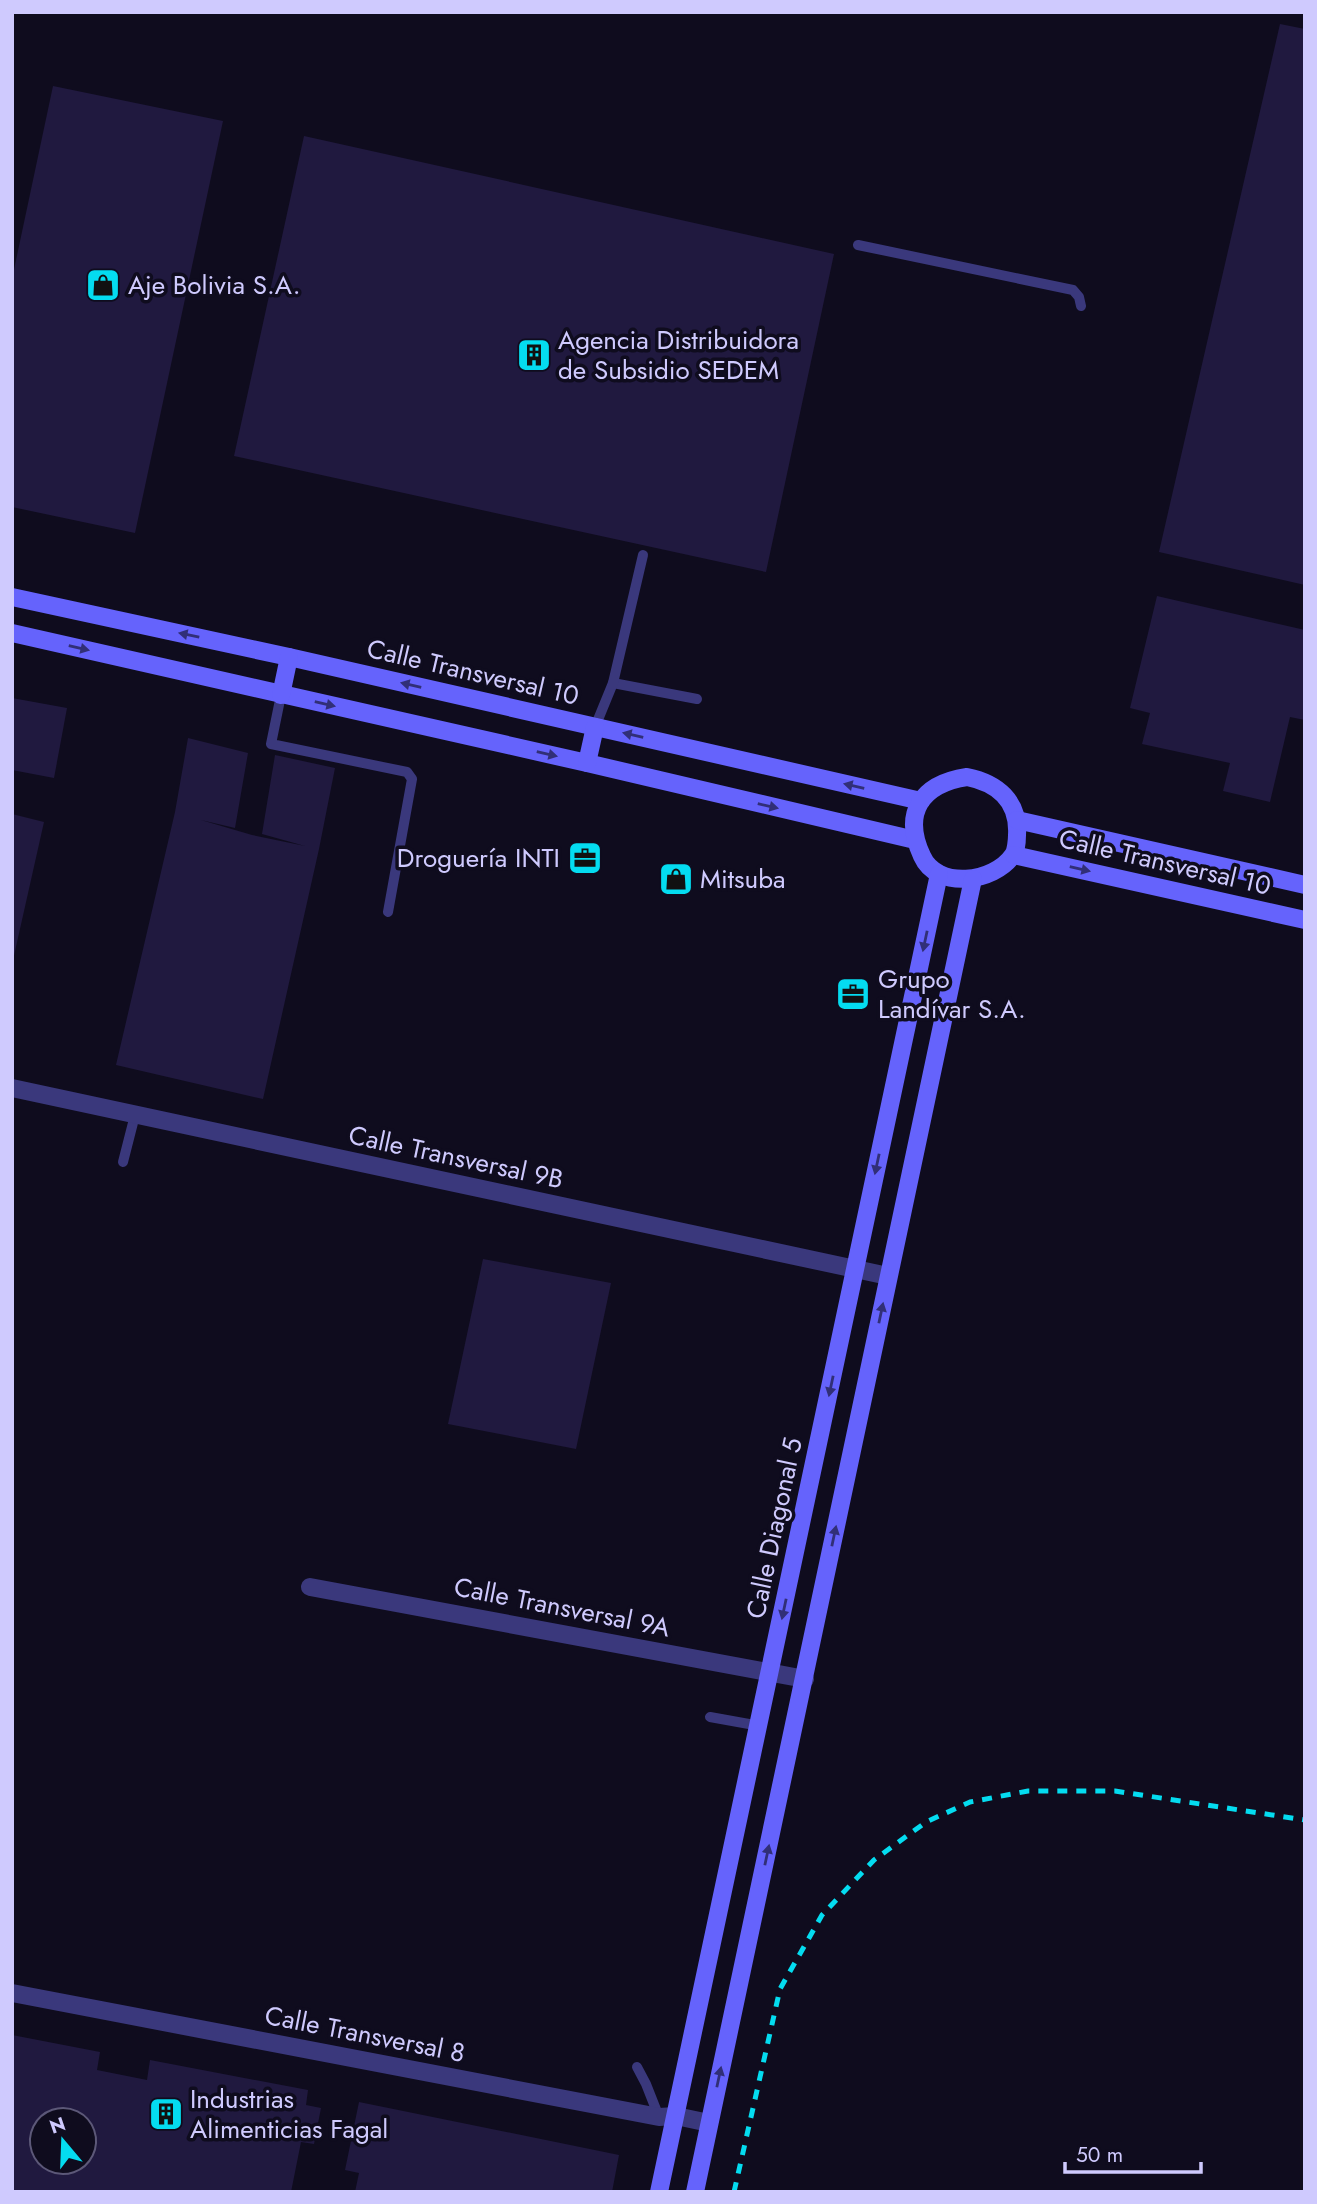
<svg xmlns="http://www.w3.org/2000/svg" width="1317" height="2204" font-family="Jost,sans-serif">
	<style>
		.building { fill: #20193f; fill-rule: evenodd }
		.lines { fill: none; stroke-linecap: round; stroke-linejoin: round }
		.lane { stroke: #3a387c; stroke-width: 10 }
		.street { stroke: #3a387c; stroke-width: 18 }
		.secondary { stroke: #6563fc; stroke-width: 18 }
		.rail { stroke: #04dcf0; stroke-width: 5; stroke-dasharray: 10 9; stroke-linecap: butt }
		.oneway { fill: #312f77 }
		.labels { text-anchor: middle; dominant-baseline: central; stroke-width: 7; stroke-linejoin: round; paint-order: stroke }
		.poi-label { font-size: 26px; fill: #cfcafe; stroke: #0f0c1e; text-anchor: start }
		.street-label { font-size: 26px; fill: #cfcafe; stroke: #0f0c1e }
	</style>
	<rect width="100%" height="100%" fill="#0f0c1e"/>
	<g class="building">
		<polygon points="1280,24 1305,29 1305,585 1159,552"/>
		<polygon points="53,86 223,121 135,533 12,507 12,279"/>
		<polygon points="304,136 834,254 766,572 234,456"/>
		<polygon points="1157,596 1305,630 1305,720 1290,717 1270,802 1223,791 1230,763 1142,744 1150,713 1130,708"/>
		<polygon points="12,698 67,708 54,778 12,770"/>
		<polygon points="188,738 248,753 235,828 201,820 252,835 305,846 262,834 275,755 335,768 319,849 263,1099 116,1065 175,812"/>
		<polygon points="12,814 44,822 13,960 12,960"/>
		<polygon points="483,1259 611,1283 576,1449 448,1424"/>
		<path d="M12,2035L100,2052L97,2070L147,2080L150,2060L308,2090L306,2105L321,2108L314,2144L301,2142L291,2192H12ZM42,2120H84V2162H42Z"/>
		<polygon points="359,2102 619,2155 612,2192 355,2192 359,2173 345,2170"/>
	</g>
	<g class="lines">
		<g class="lane">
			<polyline points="858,245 1073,290 1079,297 1081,306"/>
			<polyline points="613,683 697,699"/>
			<polyline points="281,695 271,744 407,772 412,779 388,912"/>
			<polyline points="595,727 613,683 643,555"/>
			<polyline points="123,1162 135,1115"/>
			<polyline points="710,1717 760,1726"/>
			<polyline points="637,2067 646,2084 659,2117"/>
		</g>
		<g class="street">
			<polyline points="12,1088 888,1276"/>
			<polyline points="310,1587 805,1679"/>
			<polyline points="12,1993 659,2117 676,2116 709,2123"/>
		</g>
		<g class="secondary">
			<polyline points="12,597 289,657 921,801"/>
			<polyline points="12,633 587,763 915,840"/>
			<polyline points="281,695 289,657"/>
			<polyline points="587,763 595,727"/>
			<path d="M967,777C997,783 1019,801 1017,835C1017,840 1016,851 1013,855C994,883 937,890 922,856C902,813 921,784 967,777Z"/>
			<polyline points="1017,820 1305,885"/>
			<polyline points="1014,855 1305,920"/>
			<polyline points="659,2192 939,874"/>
			<polyline points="695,2192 973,879"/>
		</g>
		<polyline class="rail" points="734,2192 780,1989 822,1915 874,1860 926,1822 970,1802 1028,1791 1115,1791 1305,1820"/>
	</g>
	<defs><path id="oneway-solid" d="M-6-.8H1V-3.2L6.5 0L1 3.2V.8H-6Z" transform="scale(1.75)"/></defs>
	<g class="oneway">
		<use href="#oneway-solid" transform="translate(189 635) rotate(-168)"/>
		<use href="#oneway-solid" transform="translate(79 648) rotate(13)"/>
		<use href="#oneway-solid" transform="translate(411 685) rotate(-167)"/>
		<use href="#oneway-solid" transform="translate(325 704) rotate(13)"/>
		<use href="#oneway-solid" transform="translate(633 735) rotate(-167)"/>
		<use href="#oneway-solid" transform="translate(547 754) rotate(13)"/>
		<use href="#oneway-solid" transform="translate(854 786) rotate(-167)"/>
		<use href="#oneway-solid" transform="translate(768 806) rotate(13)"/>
		<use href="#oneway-solid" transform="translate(1080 869) rotate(13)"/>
		<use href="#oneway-solid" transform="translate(925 941) rotate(102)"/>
		<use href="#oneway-solid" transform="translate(877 1164) rotate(102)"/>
		<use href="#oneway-solid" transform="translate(881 1313) rotate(-78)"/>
		<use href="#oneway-solid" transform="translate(831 1386) rotate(102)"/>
		<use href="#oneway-solid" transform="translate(834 1536) rotate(-78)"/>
		<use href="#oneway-solid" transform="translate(784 1609) rotate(102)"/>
		<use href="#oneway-solid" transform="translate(767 1855) rotate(-78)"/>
		<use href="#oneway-solid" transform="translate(719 2077) rotate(-78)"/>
	</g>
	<defs>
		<g id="shop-square" transform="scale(1.75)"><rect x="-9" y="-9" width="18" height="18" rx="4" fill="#04dcf0" stroke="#0f0c1e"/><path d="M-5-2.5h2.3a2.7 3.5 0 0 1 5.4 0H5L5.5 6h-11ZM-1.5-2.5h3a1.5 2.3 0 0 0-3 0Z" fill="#111"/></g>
		<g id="building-square" transform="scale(1.75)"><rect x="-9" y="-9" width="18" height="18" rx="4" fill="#04dcf0" stroke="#0f0c1e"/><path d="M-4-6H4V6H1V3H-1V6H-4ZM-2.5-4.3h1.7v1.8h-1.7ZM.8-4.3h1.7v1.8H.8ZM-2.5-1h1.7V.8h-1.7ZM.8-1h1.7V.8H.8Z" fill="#111"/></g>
		<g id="office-square" transform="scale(1.75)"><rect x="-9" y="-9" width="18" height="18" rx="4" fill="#04dcf0" stroke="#0f0c1e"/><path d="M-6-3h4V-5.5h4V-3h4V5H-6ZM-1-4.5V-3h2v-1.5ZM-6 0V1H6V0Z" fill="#111"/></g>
	</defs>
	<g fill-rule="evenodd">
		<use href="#shop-square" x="103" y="285"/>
		<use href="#building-square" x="534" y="355"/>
		<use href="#office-square" x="585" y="858"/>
		<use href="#shop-square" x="676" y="879"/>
		<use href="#office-square" x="853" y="994"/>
		<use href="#building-square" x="166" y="2114"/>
	</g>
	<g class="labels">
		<g class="poi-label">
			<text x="128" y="285">Aje Bolivia S.A.</text>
			<text x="558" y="340">Agencia Distribuidora<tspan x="558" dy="30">de Subsidio SEDEM</tspan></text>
			<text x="560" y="858" text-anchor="end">Droguería INTI</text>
			<text x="700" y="879">Mitsuba</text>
			<text x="878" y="979">Grupo<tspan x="878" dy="30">Landívar S.A.</tspan></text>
			<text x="190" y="2099">Industrias<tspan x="190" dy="30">Alimenticias Fagal</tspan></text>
		</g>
		<g class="street-label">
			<text transform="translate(473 672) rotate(13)">Calle Transversal 10</text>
			<text transform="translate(1165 862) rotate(13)">Calle Transversal 10</text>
			<text transform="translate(456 1157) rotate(12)">Calle Transversal 9B</text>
			<text transform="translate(774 1528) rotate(-78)">Calle Diagonal 5</text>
			<text transform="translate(562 1607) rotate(11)">Calle Transversal 9A</text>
			<text transform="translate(365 2034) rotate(11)">Calle Transversal 8</text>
		</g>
	</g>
	<rect width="1317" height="2204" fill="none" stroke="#cfcafe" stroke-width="28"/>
	<g transform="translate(63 2141) rotate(341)"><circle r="33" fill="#0f0c1e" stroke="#5c5878" stroke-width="2"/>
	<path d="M0-5L12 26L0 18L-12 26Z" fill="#04dcf0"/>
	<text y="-10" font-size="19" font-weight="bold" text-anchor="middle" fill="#cfcafe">N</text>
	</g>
	<path d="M1065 2162v10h136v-10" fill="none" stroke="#cfcafe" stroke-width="3.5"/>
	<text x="1076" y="2162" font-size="21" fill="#cfcafe" stroke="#0f0c1e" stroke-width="5" paint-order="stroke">50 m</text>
</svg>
